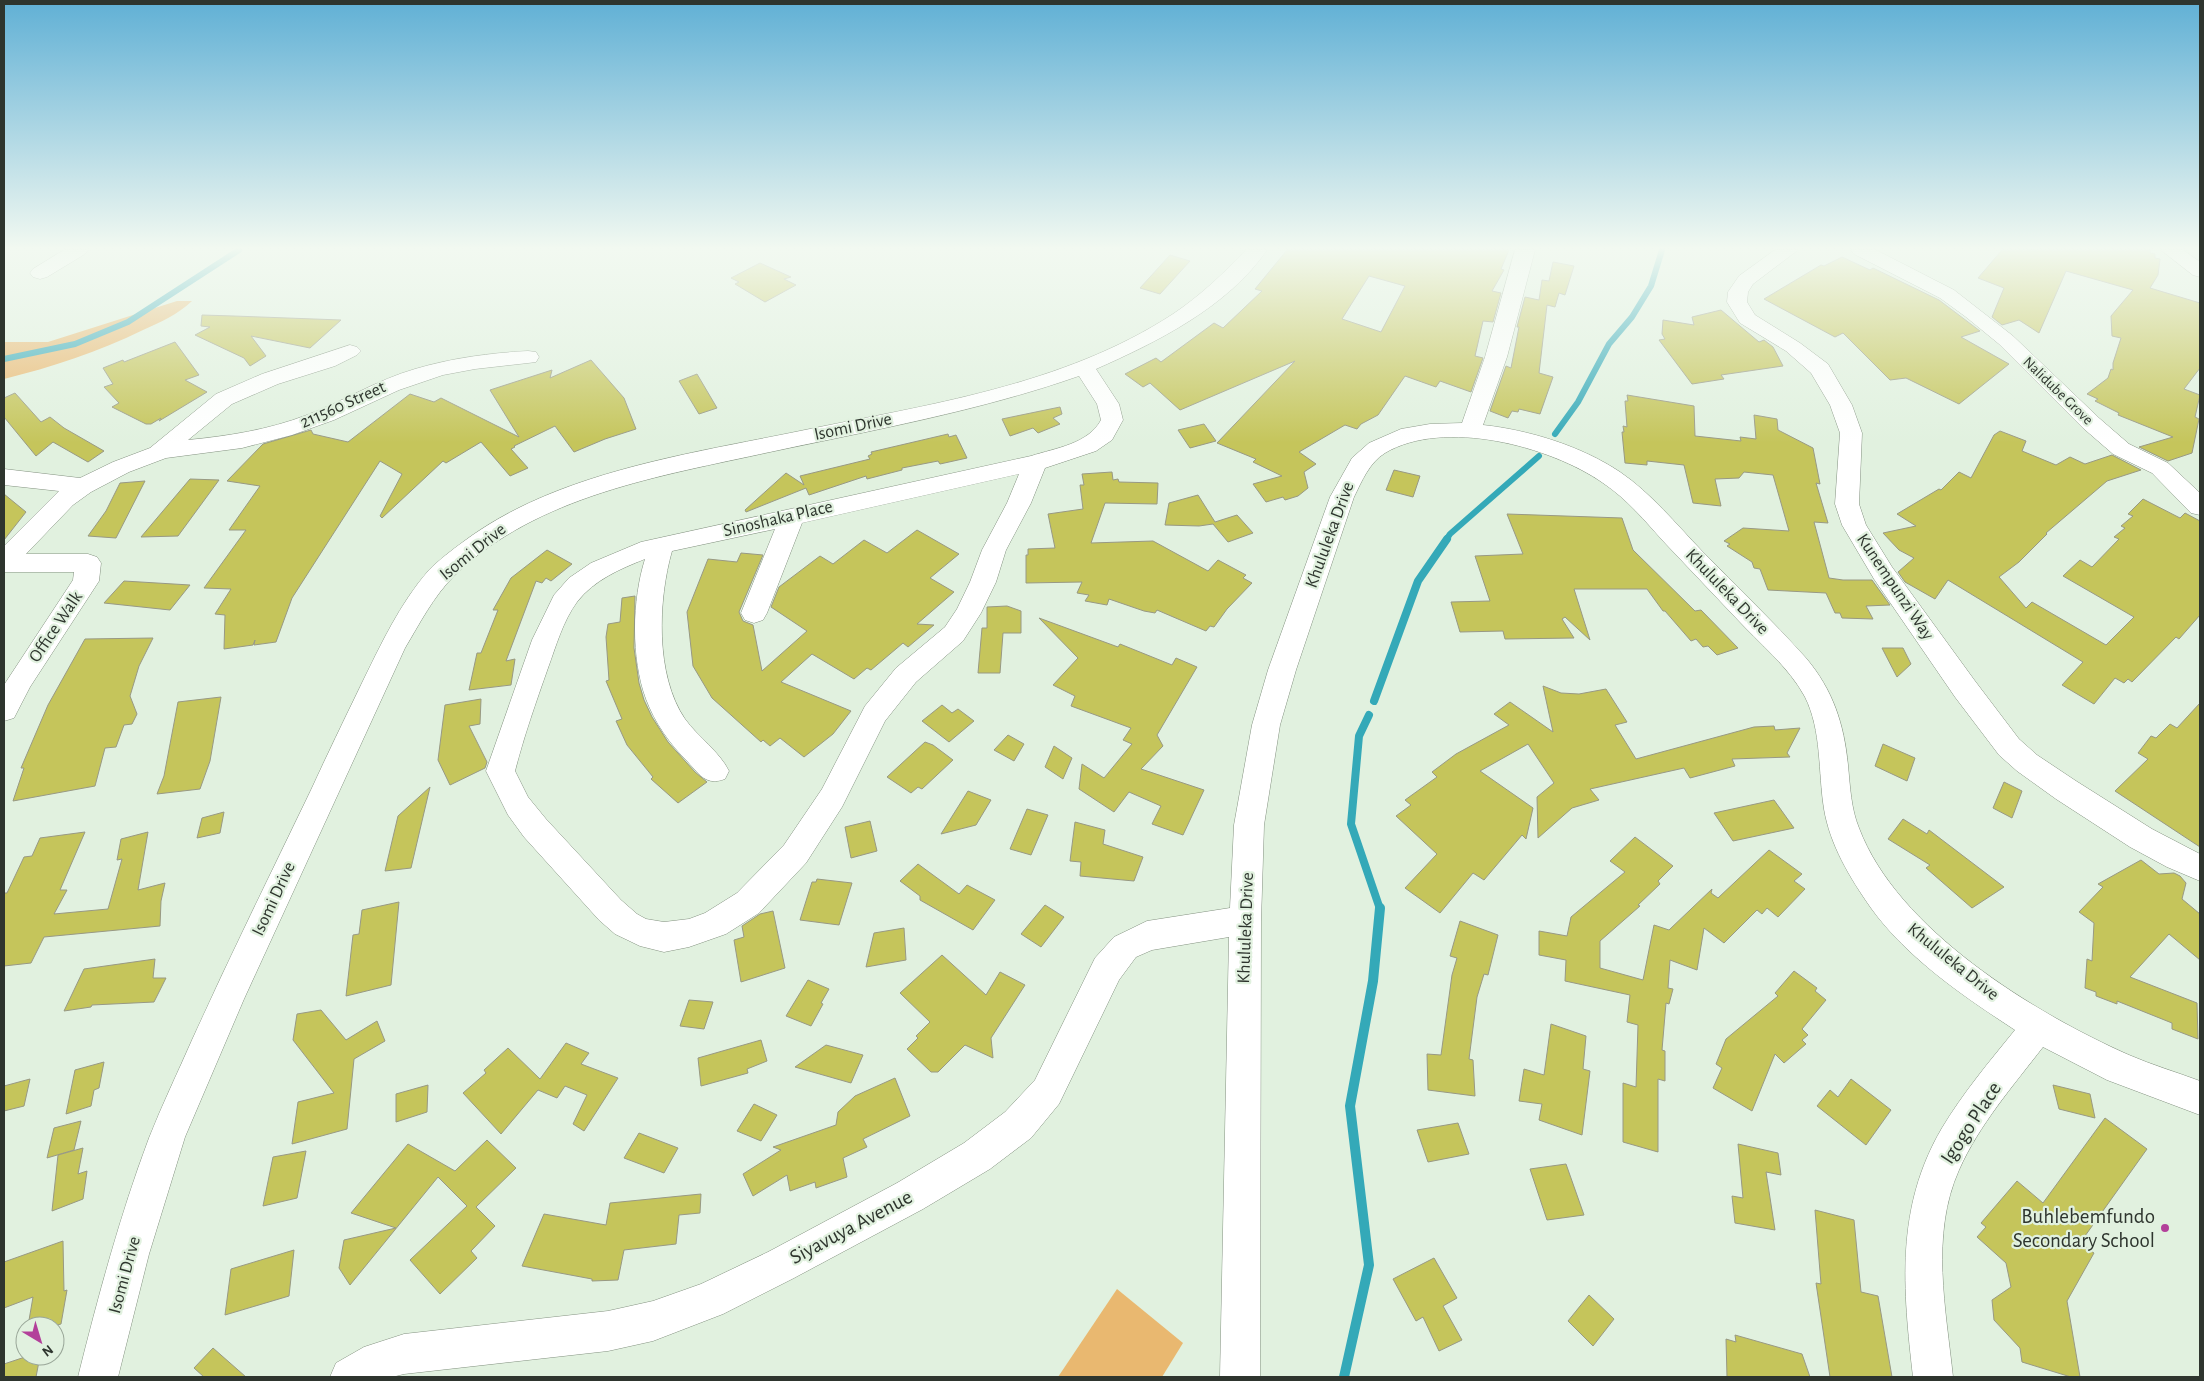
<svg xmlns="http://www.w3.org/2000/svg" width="2204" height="1381" font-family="'Alegreya Sans',sans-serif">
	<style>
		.green { fill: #e9b870 }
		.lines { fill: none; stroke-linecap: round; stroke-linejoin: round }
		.stream-far2 { stroke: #34a9b8; stroke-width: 6 }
		.stream-far1 { stroke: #34a9b8; stroke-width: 8 }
		.stream { stroke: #34a9b8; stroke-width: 10 }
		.building { fill: #c5c55b; stroke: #989984; fill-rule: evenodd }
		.minor-casing { stroke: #849281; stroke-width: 1 }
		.minor { fill: #fff; fill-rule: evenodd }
		.poi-dot { fill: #b3409a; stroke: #e1f1df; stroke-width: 2 }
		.labels { text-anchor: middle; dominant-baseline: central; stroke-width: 4.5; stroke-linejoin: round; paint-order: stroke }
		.far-street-label { font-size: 15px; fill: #2e352e; stroke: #e1f1df }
		.street-label { font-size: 18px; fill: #2e352e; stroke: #e1f1df }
		.near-street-label { font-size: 21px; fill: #2e352e; stroke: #e1f1df }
		.near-poi-label { font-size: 21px; fill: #2e352e; stroke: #e1f1df; text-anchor: end }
	</style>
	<rect width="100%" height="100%" fill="#e1f1df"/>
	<g class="green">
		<path d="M177,301H192C177,315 161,322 143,330C98,352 52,367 4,379V342H48Z"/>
		<polygon points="1117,1289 1183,1343 1162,1377 1058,1377"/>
	</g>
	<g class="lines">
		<g class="stream-far2">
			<polyline points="4,359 75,344 128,322 239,250"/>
			<polyline points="1555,434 1578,402 1609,344 1632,317 1651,286 1662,250"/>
			<polyline points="1446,540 1450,534 1539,456"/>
		</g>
		<g class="stream-far1">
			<polyline points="1374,701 1418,581 1447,539"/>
			<polyline points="1369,715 1359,736 1351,824 1380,909"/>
		</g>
		<polyline class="stream" points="1344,1377 1369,1265 1350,1106 1373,981 1380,908"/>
	</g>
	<g class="building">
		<path d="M1287,250H1509L1501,269L1504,270L1492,291L1501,293L1493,322L1483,321L1475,356L1483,358L1471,392L1440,381L1436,387L1405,376L1378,415L1361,424L1357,429L1345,425L1299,452L1316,464L1304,472L1308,488L1298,496L1285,500L1283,497L1266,502L1253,484L1282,476L1253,462L1256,459L1217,443L1295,361L1180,410L1150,383L1143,387L1125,374L1156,358L1161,362L1214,323L1223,328L1262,291L1255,289ZM1369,276L1405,286L1381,332L1342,319Z"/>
		<polygon points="2002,250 2150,250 2150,253 2155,254 2155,258 2160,259 2158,275 2150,288 2200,303 2200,368 2184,389 2200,395 2195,417 2199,419 2192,453 2168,461 2139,447 2173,437 2118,415 2119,413 2095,401 2098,399 2087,394 2108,378 2111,369 2113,370 2113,363 2121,338 2112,336 2111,316 2133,290 2066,271 2039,333 2019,320 2002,325 1992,317 2004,288 1978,278"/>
		<polygon points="1170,255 1190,261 1160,294 1140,288"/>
		<polygon points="1842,257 1870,270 1873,268 1939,300 1980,331 1961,337 2009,364 1959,404 1906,378 1890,380 1843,333 1835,337 1764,299 1821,265 1824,266"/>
		<polygon points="1553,262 1574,266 1565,295 1559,293 1555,307 1547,305 1539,373 1553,377 1540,414 1519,409 1518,412 1512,411 1508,418 1490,411 1506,366 1511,368 1519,327 1517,327 1525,297 1539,300 1542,280 1549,281"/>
		<polygon points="760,263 791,277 784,279 796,285 765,302 735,284 739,282 731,278"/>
		<polygon points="1721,310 1759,342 1764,340 1773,347 1783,366 1721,375 1724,379 1692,384 1659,340 1665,339 1662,334 1663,320 1694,325 1692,317"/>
		<polygon points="202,315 234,316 341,320 310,348 251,336 266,356 250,366 244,358 195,335 210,327 201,326"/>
		<polygon points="175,342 199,375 185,380 207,392 159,421 161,418 151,424 146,424 112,407 119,403 104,387 113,384 103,368 123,360 124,362"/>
		<polygon points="591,360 624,398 636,429 605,439 574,452 555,426 514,446 515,447 511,449 528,468 510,476 481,442 446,463 443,461 382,518 380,516 402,474 380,461 292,598 276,642 254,645 255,640 253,645 224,649 225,615 215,614 231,589 204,588 246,530 229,530 260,486 227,481 263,444 311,430 313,434 348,442 410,394 434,402 441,398 519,437 490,390 552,370 550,378"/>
		<polygon points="697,374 717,408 699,414 679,381"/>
		<polygon points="15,393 41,422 50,417 64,428 104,451 88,462 53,442 36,456 4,417 4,398"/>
		<polygon points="1627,395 1694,406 1695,436 1741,441 1740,437 1756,439 1754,415 1777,419 1778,430 1813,448 1820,484 1816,483 1828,523 1814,522 1829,578 1843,580 1872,580 1890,605 1866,606 1873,619 1842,618 1840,613 1835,613 1826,593 1768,590 1760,569 1754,568 1752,562 1727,546 1730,544 1724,541 1743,528 1789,531 1773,475 1744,472 1739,478 1715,479 1721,506 1693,503 1684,465 1647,461 1647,465 1625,463 1622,432 1624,432 1623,426 1627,427 1625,401 1628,401"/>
		<polygon points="1060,407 1062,414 1053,418 1060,424 1038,433 1033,428 1010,436 1002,419"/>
		<polygon points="1204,424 1216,441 1190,448 1178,430"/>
		<polygon points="2000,431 2026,441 2022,451 2056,465 2070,457 2085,464 2112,455 2141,470 2107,481 2046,533 2047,534 2019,562 1999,577 2026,608 2032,602 2106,645 2134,617 2063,576 2080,560 2092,567 2119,539 2114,537 2125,528 2121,526 2133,516 2128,514 2143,499 2180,518 2185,513 2200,521 2200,615 2179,639 2176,637 2132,682 2128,679 2124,683 2115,678 2094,704 2062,685 2083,662 1948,580 1935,599 1905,582 1898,572 1914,558 1899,550 1883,533 1916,526 1897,514 1939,489 1941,490 1959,472 1971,478 1994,435"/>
		<polygon points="948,434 949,437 956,435 967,458 940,464 938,461 902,468 902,470 867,479 866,476 809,495 806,488 746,512 745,510 786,473 804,485 800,476 870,459 868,456 872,454 871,452"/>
		<polygon points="1394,470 1420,476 1413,497 1386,490"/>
		<polygon points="1112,472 1113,480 1118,479 1119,482 1158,483 1157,504 1105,503 1091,543 1153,541 1208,571 1218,560 1246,575 1243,578 1252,583 1227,609 1214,627 1210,626 1206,631 1157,610 1155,613 1144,611 1109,599 1107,605 1085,601 1089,595 1077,593 1082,582 1026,583 1026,555 1028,555 1028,549 1055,548 1048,514 1083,509 1080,485 1084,485 1082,474"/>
		<polygon points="190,479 219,480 178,536 141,537"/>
		<polygon points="145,481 116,538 88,536 106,511 120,483"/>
		<polygon points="4,494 26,512 4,540"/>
		<polygon points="1198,495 1215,522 1237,515 1253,533 1228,542 1213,524 1199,526 1165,525 1169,503"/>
		<polygon points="1507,514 1622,518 1633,550 1695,611 1701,610 1738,648 1717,655 1708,646 1703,647 1696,639 1691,641 1665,611 1663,611 1647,589 1574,589 1590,640 1565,617 1562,619 1574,638 1505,639 1503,631 1460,632 1451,602 1490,601 1475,556 1523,554"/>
		<polygon points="917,530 959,554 930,578 954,592 917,624 934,625 908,647 903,643 871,670 867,668 854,679 812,654 781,682 851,711 833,734 804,757 780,738 770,746 763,740 761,742 712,698 693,666 687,612 708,559 737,562 741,553 763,555 739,612 743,621 753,625 762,671 807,631 771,607 779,587 820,556 833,564 864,540 887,553"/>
		<polygon points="547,550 572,564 551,581 546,578 542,583 536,581 506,661 515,659 511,685 469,690 477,653 481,653 498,610 493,610 511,578"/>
		<polygon points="124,581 190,585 170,610 104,603"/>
		<polygon points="635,596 634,648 639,683 644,700 652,717 668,742 695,772 707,782 678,803 651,779 653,777 627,745 616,721 622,719 606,681 609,680 606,637 608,624 620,622 622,598"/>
		<polygon points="1007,606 1021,611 1021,633 1003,633 1000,673 978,673 982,628 987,628 987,607"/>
		<polygon points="1039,618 1118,647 1120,644 1172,665 1176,658 1197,667 1157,735 1163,746 1141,769 1204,790 1183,835 1152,824 1161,806 1129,792 1114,812 1079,789 1082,764 1104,778 1132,744 1123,740 1131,728 1071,706 1075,696 1053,685 1078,658"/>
		<polygon points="153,638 139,666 130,696 137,714 132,724 124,725 116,747 105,748 95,786 13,801 24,768 21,768 48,705 85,639"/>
		<polygon points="1882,648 1903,648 1911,664 1897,677"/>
		<polygon points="1543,686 1561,693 1579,694 1606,689 1627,722 1615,725 1636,759 1754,727 1774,726 1775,730 1800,728 1787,753 1790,757 1732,759 1735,766 1690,778 1684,768 1590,789 1599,800 1572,808 1538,838 1537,797 1554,783 1528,744 1480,771 1533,808 1526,839 1522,835 1484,880 1473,873 1440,913 1405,888 1437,854 1396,816 1411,805 1405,800 1437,777 1432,772 1456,754 1509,725 1494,714 1510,702 1553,732"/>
		<polygon points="221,697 210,761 200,789 157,794 164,776 178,702"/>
		<polygon points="481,699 480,724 469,726 487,762 485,768 450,785 438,760 445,705"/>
		<polygon points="2200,703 2200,847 2115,791 2148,759 2138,753 2151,736 2156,738 2170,724 2177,728"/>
		<polygon points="942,705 952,713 958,709 974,721 949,742 922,721"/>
		<polygon points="1008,735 1024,744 1014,761 994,750"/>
		<polygon points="925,742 933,745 953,760 922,789 918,787 911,793 887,777"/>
		<polygon points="1883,744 1915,758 1907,781 1875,766"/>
		<polygon points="1054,746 1072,758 1063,779 1045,767"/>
		<polygon points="2004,782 2022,791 2012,818 1993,808"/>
		<polygon points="430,787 411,868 385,871 398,816"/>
		<polygon points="968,791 991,800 976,825 941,834"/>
		<polygon points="1774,800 1794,828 1733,841 1714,813"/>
		<polygon points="1027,809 1048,815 1031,855 1010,849"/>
		<polygon points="224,812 220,833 197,838 202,818"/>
		<polygon points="1903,819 1927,834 1929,830 2004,887 1972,908 1926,868 1930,865 1888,839"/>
		<polygon points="870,821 877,851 851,858 845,827"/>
		<polygon points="1075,822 1105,830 1103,844 1143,857 1134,881 1080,876 1081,862 1070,861"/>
		<polygon points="85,832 60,890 67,890 54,914 108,909 122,859 117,860 121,839 148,832 138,890 165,883 161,901 160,926 44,937 31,963 4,966 4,893 7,893 24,857 32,856 40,838"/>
		<polygon points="1635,837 1673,866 1658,881 1660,884 1638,905 1640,906 1600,941 1600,968 1643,980 1654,925 1669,930 1712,889 1711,893 1718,898 1769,850 1802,874 1794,881 1805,889 1778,917 1767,908 1762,914 1757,910 1724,943 1704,928 1697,970 1670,960 1668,988 1673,989 1669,1004 1666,1003 1662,1050 1665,1051 1665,1081 1658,1079 1658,1152 1623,1142 1623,1083 1636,1087 1638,1025 1627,1022 1630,995 1565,981 1566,960 1539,955 1539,931 1567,936 1571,917 1625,872 1610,861"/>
		<polygon points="2141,860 2159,874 2174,873 2180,876 2186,883 2182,899 2200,914 2200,960 2169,934 2130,977 2197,1003 2198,1039 2172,1029 2172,1023 2117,1001 2117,1004 2096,996 2096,992 2085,988 2087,959 2092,961 2094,923 2079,912 2103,887 2098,884"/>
		<polygon points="918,864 959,894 967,885 995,900 973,930 920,900 920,896 900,881"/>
		<polygon points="817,879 852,883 839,925 800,920 812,882 816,882"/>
		<polygon points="399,902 391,985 346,996 353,935 359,934 362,910"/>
		<polygon points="1045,905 1064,917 1041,947 1021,934"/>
		<polygon points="773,911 785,968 741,982 734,940 744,937 742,926 760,914"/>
		<polygon points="1460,921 1498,935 1488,975 1484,974 1477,997 1469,1059 1473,1060 1475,1096 1428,1090 1427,1054 1441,1055 1452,975 1457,958 1450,956"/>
		<polygon points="904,928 906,960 866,967 874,933"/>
		<polygon points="942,955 986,995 1000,972 1025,985 991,1038 993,1058 965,1045 938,1072 931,1072 907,1049 918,1038 916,1036 930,1022 900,993"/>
		<polygon points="155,959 153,978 166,978 154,1002 92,1005 91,1007 64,1011 84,969"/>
		<polygon points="1794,971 1817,988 1815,991 1826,1000 1802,1029 1808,1035 1802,1040 1806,1044 1784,1063 1775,1054 1752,1111 1713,1088 1722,1068 1716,1064 1726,1039 1778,996 1775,993"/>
		<polygon points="808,980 829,989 821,1003 823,1004 811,1026 786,1016"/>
		<polygon points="689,1000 713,1002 704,1029 680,1026"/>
		<polygon points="321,1010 346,1040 377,1021 385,1041 354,1059 347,1129 292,1144 298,1102 334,1093 293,1040 297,1014"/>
		<polygon points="1551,1024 1586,1036 1583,1069 1590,1071 1582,1135 1539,1120 1542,1104 1519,1101 1524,1069 1544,1075"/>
		<polygon points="761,1040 767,1061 747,1069 748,1073 701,1086 698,1058"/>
		<polygon points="566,1043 589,1053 581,1064 618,1078 584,1131 573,1124 587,1095 565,1086 557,1098 538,1090 501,1134 463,1093 486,1073 484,1070 508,1048 540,1079"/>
		<polygon points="826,1045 863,1055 851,1083 795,1067"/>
		<polygon points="104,1062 99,1088 94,1090 91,1106 66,1114 75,1070"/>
		<polygon points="895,1078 910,1116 863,1139 867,1147 843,1158 847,1177 816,1188 815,1182 790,1191 787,1175 753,1196 743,1174 781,1150 773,1147 836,1125 838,1112 855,1096"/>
		<polygon points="30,1079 24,1106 4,1111 4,1086"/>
		<polygon points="1851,1079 1891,1110 1866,1145 1817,1106 1830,1090 1838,1097"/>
		<polygon points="428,1085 427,1112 396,1122 396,1094"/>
		<polygon points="2053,1085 2090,1094 2095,1118 2059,1109"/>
		<polygon points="754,1104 777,1115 761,1141 737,1131"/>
		<polygon points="2105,1118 2147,1149 2080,1243 2094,1253 2067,1301 2080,1377 2071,1377 2022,1362 2020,1348 1994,1320 1992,1300 2011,1287 2006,1263 1977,1237 1986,1227 1981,1223 2017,1181 2043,1203"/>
		<polygon points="81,1121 74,1150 47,1158 54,1128"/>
		<polygon points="1458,1123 1469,1154 1428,1162 1417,1130"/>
		<polygon points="639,1133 678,1148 664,1173 624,1158"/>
		<polygon points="487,1140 516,1168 476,1207 495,1226 471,1251 477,1258 440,1294 410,1260 467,1206 438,1177 350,1285 339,1268 344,1240 396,1228 351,1213 408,1144 455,1171"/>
		<polygon points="1738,1144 1778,1153 1781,1175 1766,1172 1775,1230 1735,1223 1732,1196 1743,1198"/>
		<polygon points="83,1148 78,1174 87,1171 83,1199 52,1211 58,1155"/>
		<polygon points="306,1151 297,1198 263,1206 273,1157"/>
		<polygon points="1566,1164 1584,1215 1547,1220 1530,1169"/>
		<polygon points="701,1194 700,1213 679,1215 676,1244 624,1250 618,1280 592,1281 592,1279 522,1266 544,1214 606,1225 610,1203"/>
		<polygon points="1815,1210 1854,1220 1861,1292 1878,1296 1892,1377 1830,1377 1816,1283 1821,1284"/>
		<polygon points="63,1241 64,1291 67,1290 61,1324 54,1326 28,1326 33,1297 4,1308 4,1262"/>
		<polygon points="294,1250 289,1296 225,1315 231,1269"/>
		<polygon points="1434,1258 1457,1298 1443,1306 1462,1340 1439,1351 1423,1317 1416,1321 1393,1279"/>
		<polygon points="1589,1295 1614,1319 1593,1346 1568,1321"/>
		<polygon points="1735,1335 1802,1354 1810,1377 1727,1377 1726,1339 1736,1342"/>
		<polygon points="213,1348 246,1377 204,1377 194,1368"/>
		<polygon points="28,1356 40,1356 36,1377 4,1377 4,1364"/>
	</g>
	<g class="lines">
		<g class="minor-casing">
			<g id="minor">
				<polygon points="64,250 88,250 85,254 47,277 40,279 33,277 30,273 33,269"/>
				<path d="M1246,250H1267C1228,307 1157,342 1096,369L1119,404L1123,420L1112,440L1096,451L1045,468L1031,503L1006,550L996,582L981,613L963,641L916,682L885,721L842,807L806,863L759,913L726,934L689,947L664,952L640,946L615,934L599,920L524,837L508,815L486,771L532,640L554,595L569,578L591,563L641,542L1031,456C1056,448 1088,444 1101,420L1097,404L1079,376C979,411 874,430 770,452C661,476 537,495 454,576C433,597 420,623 405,648L244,999L185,1137L149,1254L118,1377H78C98,1297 120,1215 149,1138C162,1105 178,1072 192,1040C230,956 271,873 311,790C327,755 344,720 361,685C380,646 400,603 429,570C439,560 452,550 463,542C556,472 689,454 800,431C926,405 1063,386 1173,314C1200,296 1223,274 1246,250ZM1019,474L1007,503L982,550L970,582L957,609L945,627L896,668L865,706L822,789L784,845L737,893L705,913L689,919L664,922L646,919L637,914L621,900L546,819L528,797L515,771C524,736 536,702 548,668C556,646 563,621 577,602C594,580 620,569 645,559C632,600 631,658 646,699C655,723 670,744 688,762C700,775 706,786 725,779L729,771C719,751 698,737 685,719C655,675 658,600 672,551L775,529L741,613L745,620L754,623L763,620L767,613L802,523Z"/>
				<path d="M1515,250H1535L1507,357L1483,425C1529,430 1581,446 1620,472C1651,493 1676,524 1702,551C1737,587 1773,621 1806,658C1833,690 1844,724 1848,765C1850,786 1851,809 1859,828C1897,929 2034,1013 2129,1055C2152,1065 2176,1072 2200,1081V1115L2107,1080L2043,1047C2013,1086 1979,1125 1959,1170C1930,1235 1946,1309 1953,1377H1913C1903,1289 1895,1208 1942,1128C1963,1093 1989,1062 2015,1030C1963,996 1907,958 1871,908C1850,878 1830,845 1824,809C1818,772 1822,731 1805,697C1789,667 1759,643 1736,618C1712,593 1688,567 1664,542C1645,521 1627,499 1603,483C1550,446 1444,418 1385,453C1369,463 1362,481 1354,497L1296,670L1280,725L1264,825L1261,921L1260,1377H1220L1229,937L1152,950L1136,957L1119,980L1059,1104L1031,1138L990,1169L923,1209L794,1278L723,1314L653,1341L608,1351L404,1374L392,1377H330L336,1363L364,1347L404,1334L608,1311L653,1301L701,1284L768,1252L897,1183L964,1143L1005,1112L1035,1080L1095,958L1114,937L1147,921L1230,908L1234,825L1252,725L1268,670L1330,497L1352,458L1369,443L1401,429L1430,424L1462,423L1485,357Z"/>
				<polygon points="1775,250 1798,250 1753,284 1748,292 1747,302 1755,315 1800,343 1828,364 1852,405 1862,433 1859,504 1866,525 1892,567 1975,681 2019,739 2037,755 2076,781 2152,829 2200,854 2200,881 2167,867 2130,847 2056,799 2017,771 1999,755 1955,697 1874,579 1842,525 1835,504 1840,433 1830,405 1811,373 1786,351 1740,323 1727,302 1728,292 1739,276"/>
				<polygon points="1851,250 1876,250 1954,290 2013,336 2099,418 2129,444 2168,463 2200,493 2200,515 2191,513 2152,473 2113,454 2083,428 1999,344 1966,317 1940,298 1854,254"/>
				<polygon points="2161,250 2183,250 2200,262 2200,277 2193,275"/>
				<path d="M350,345L357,347L361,351L357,355L335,366L278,384L232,404L188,440C228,436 268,430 307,415C344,401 377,380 415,369C452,358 490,353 528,351L536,352L539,357L536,362L528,363L475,369L443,375L399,390L334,420L292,435L242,448L166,458L129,472L91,492L73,505L26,554H88L97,557L101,563L99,581L30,687L14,718L4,721V685L73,580L74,572H4V546L59,491L4,485V469L80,478L113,462L150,448L216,394L262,374Z"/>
			</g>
		</g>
		<use href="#minor" class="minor"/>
	</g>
	<linearGradient id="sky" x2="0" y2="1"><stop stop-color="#60b0d5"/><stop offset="0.56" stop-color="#f2f9f1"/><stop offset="1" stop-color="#f2f9f1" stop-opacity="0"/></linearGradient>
	<rect width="2204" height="443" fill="url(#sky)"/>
	<circle class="poi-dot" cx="2165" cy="1228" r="5"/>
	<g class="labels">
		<g class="far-street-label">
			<text transform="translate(2058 391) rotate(44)">Nalidube Grove</text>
		</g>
		<g class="street-label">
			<text transform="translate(343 405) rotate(-24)">211560 Street</text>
			<text transform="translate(853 427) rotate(-12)">Isomi Drive</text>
			<text transform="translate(778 519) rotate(-13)">Sinoshaka Place</text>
			<text transform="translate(1330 535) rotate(-70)">Khululeka Drive</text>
			<text transform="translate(473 552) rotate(-39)">Isomi Drive</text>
			<text transform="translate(1895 587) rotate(56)">Kunempunzi Way</text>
			<text transform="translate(1727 592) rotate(46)">Khululeka Drive</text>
			<text transform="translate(56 627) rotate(-56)">Office Walk</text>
			<text transform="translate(274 899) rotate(-65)">Isomi Drive</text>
			<text transform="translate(1246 928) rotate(-88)">Khululeka Drive</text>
			<text transform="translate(1953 962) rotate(39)">Khululeka Drive</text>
			<text transform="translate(125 1275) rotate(-75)">Isomi Drive</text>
		</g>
		<g class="near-street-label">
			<text transform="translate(1971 1123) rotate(-57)">Igogo Place</text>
			<text transform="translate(851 1227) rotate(-28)">Siyavuya Avenue</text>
		</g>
		<g class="near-poi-label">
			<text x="2155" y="1216">Buhlebemfundo<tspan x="2155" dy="24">Secondary School</tspan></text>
		</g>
	</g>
	<rect width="2204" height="1381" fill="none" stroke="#2e352e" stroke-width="10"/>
	<g transform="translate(40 1341) rotate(142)"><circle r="24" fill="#e1f1df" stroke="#99a698"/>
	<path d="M0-4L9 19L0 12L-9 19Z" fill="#b3409a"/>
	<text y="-8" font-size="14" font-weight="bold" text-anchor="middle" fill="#2e352e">N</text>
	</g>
</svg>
